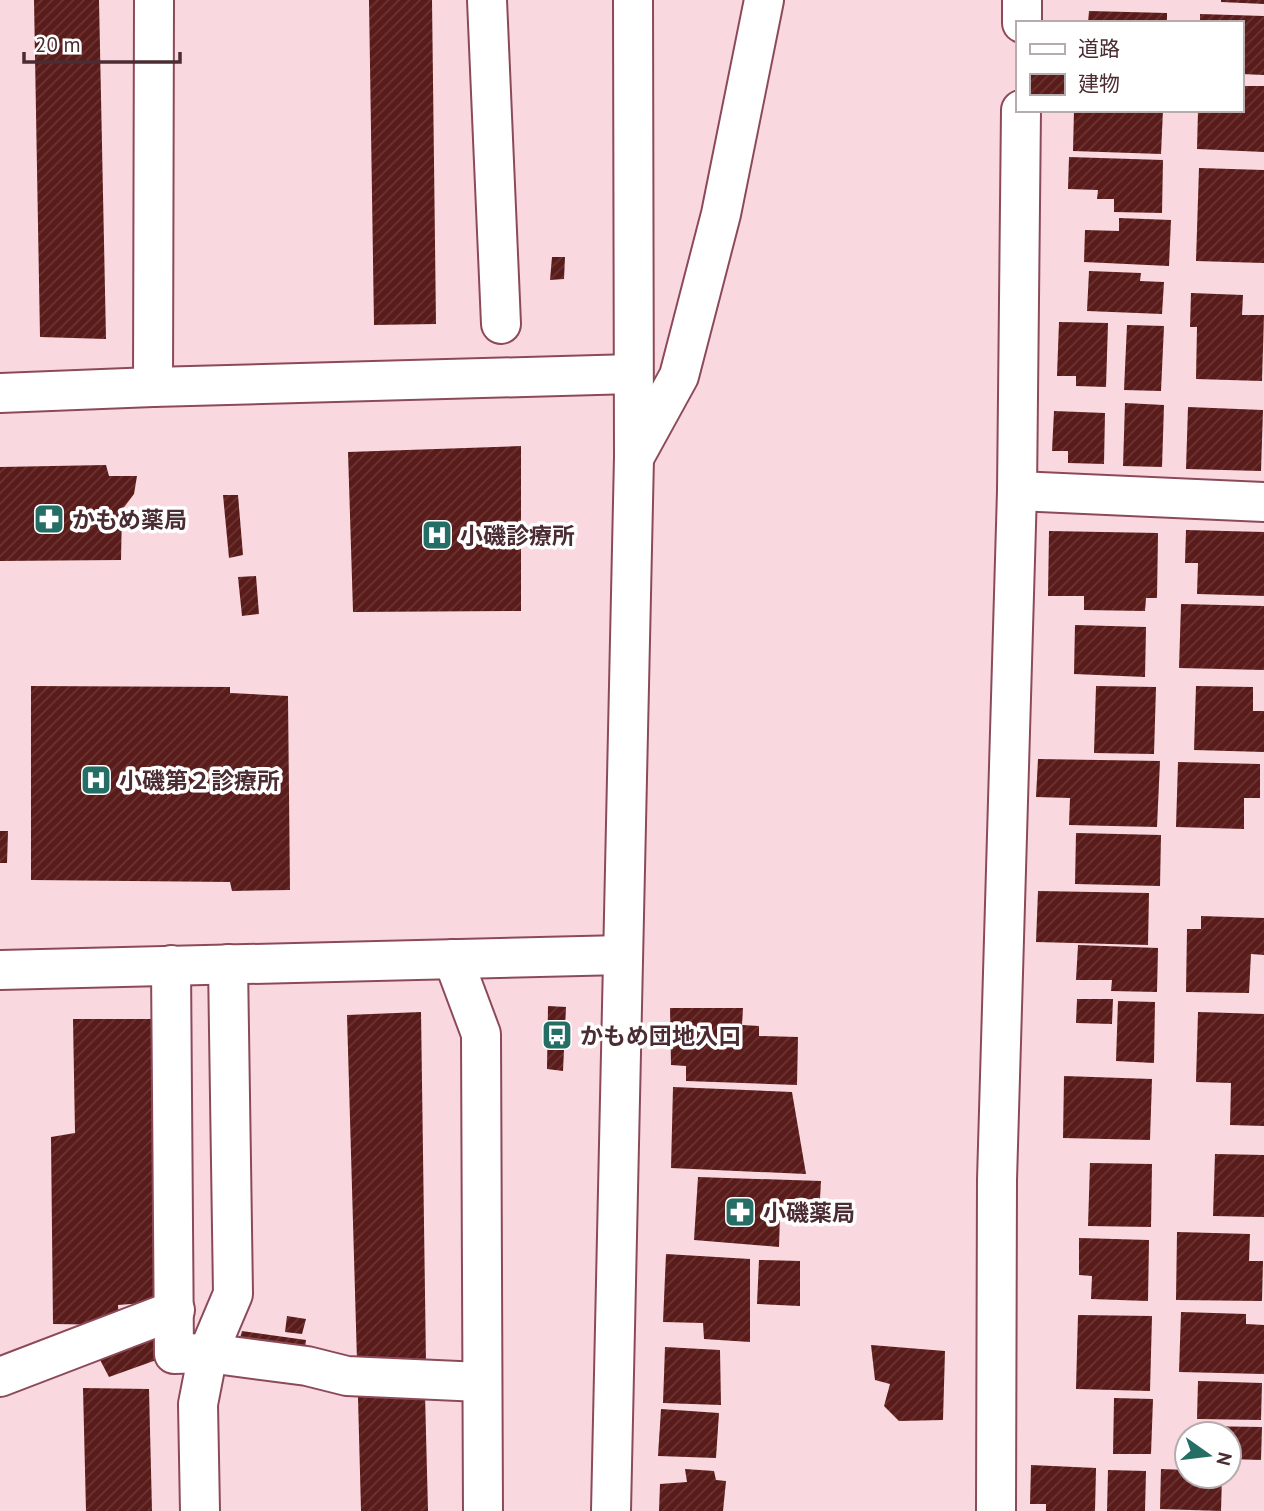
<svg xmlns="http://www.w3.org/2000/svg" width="1264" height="1511" font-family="'PT Sans','Noto Sans JP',sans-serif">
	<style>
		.building { fill: url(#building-hatch) }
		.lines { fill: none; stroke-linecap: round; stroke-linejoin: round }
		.minor-casing { stroke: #8c4a59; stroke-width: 42 }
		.minor { stroke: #fff; stroke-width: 38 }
		.labels { text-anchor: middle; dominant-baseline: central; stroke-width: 7; stroke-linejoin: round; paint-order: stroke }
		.poi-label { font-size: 23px; font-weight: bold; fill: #4a2c32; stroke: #fff; text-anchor: start }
	</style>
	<defs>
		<pattern id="building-hatch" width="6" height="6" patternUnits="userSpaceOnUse" patternTransform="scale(1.75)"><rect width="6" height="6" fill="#591c1a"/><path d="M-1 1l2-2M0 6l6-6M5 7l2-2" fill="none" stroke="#6a3533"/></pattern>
	</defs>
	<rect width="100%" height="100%" fill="#f9d9df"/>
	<g class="building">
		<polygon points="34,0 99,0 106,339 40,337"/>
		<polygon points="369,0 432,0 436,324 374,325"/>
		<polygon points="1221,0 1264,0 1264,4 1221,2"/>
		<polygon points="1089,11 1167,13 1167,23 1088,23"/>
		<polygon points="1200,14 1264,16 1264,75 1241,74 1241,23 1200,23"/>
		<polygon points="1241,86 1264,86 1264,152 1197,149 1198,110 1241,110"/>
		<polygon points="1074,110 1163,110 1161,154 1073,151"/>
		<polygon points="1069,157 1163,160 1162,213 1114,212 1114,199 1097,199 1098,190 1068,189"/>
		<polygon points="1199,168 1264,170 1264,263 1196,261"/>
		<polygon points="1119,218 1171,220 1169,266 1084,262 1085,230 1119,231"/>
		<polygon points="552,257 565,257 564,279 550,280"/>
		<polygon points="1089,271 1141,273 1140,281 1164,282 1162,314 1087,311"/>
		<polygon points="1191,293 1243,295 1242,315 1264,315 1262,381 1196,379 1197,327 1190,327"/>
		<polygon points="1059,322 1108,323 1106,387 1076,386 1076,376 1057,376"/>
		<polygon points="1127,325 1164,326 1161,391 1124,390"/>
		<polygon points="1125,403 1164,405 1162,467 1123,466"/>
		<polygon points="1188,407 1263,410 1261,471 1186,469"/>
		<polygon points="1054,411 1105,413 1104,464 1068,463 1068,451 1052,451"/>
		<polygon points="521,446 521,611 353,612 348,452"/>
		<polygon points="106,465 109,476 137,476 134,494 122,510 121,560 0,561 0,467"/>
		<polygon points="223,495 238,495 243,555 229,558"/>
		<polygon points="1186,530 1264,532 1264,596 1197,594 1198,563 1185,563"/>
		<polygon points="1049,531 1158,533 1157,598 1146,598 1145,611 1084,610 1084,596 1048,596"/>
		<polygon points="256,576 259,614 242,616 238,577"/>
		<polygon points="1181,604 1264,606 1264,670 1179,668"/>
		<polygon points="1075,625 1146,627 1145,677 1074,674"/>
		<polygon points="31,686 230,687 230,693 288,696 290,890 232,891 230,882 31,880"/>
		<polygon points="1096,686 1156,687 1154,754 1094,753"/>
		<polygon points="1196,686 1253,687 1253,711 1264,711 1264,752 1194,750"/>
		<polygon points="1038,759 1160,761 1157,827 1069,825 1070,798 1036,797"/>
		<polygon points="1178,762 1260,764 1260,798 1244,798 1244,829 1176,827"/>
		<polygon points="0,831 8,831 7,863 0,863"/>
		<polygon points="1076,833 1161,835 1160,886 1075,884"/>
		<polygon points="1038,891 1149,893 1148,945 1036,942"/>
		<polygon points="1201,916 1264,918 1264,955 1251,954 1249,993 1186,992 1187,929 1201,929"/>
		<polygon points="1078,945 1158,948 1157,992 1111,991 1112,980 1076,980"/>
		<polygon points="1077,999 1113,999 1112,1024 1076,1023"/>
		<polygon points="1118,1001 1155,1002 1154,1063 1116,1061"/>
		<polygon points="548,1006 566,1007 563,1071 547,1069"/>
		<polygon points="670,1008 743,1008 742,1025 759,1026 759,1036 798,1037 797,1085 686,1081 686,1066 671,1065"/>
		<polygon points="421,1012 426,1364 357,1361 347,1015"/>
		<polygon points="1198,1012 1264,1014 1264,1126 1230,1125 1231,1083 1196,1082"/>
		<polygon points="73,1019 155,1019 157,1302 118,1305 119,1325 53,1324 51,1137 75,1133"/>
		<polygon points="1064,1076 1152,1079 1150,1140 1063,1138"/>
		<polygon points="673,1087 792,1092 806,1174 671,1168"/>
		<polygon points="1215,1154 1264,1155 1264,1217 1213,1216"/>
		<polygon points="1090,1163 1152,1164 1151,1227 1088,1226"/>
		<polygon points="698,1177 821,1181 819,1216 780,1215 779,1247 694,1240"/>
		<polygon points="1177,1232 1250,1234 1249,1261 1263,1261 1262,1301 1176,1300"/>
		<polygon points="1079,1238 1149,1240 1148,1301 1091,1299 1092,1276 1079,1275"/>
		<polygon points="666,1254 750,1259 750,1342 704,1339 703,1323 663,1322"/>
		<polygon points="759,1260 800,1261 800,1306 757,1304"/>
		<polygon points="1181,1312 1246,1314 1246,1324 1264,1325 1264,1374 1179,1372"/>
		<polygon points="1078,1315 1152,1316 1150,1391 1076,1389"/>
		<polygon points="287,1316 306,1319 302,1334 285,1332"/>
		<polygon points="242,1331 306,1340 304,1357 237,1348"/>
		<polygon points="155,1337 162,1358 109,1377 98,1356"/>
		<polygon points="871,1345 945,1351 943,1420 899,1421 884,1406 890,1384 875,1380"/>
		<polygon points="665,1347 720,1350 721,1405 663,1403"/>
		<polygon points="1198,1381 1262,1383 1261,1420 1197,1419"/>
		<polygon points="83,1388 149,1389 152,1511 86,1511"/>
		<polygon points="425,1394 428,1511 361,1511 358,1397"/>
		<polygon points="1114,1398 1153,1399 1151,1454 1113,1454"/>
		<polygon points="661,1409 719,1413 716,1458 658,1456"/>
		<polygon points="1200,1426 1262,1427 1261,1460 1229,1459 1229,1434 1199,1434"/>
		<polygon points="1031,1465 1096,1468 1095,1511 1046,1511 1046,1504 1030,1504"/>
		<polygon points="685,1469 714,1471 716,1480 726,1481 723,1511 659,1511 660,1484 687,1482"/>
		<polygon points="1161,1469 1187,1470 1187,1476 1222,1476 1221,1511 1160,1509"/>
		<polygon points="1108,1470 1146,1471 1145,1511 1107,1511"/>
	</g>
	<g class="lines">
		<g class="minor-casing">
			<g id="minor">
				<polyline points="487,0 501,324"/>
				<polyline points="1022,23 1022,0"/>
				<polyline points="153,387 154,0"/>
				<polyline points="0,393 153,387 633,374"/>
				<polyline points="635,456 679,376 721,214 764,0"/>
				<polyline points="1017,491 1264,502"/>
				<polyline points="453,959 481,1034 483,1511"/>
				<polyline points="171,965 174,1354 208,1353 307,1366 347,1376 481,1382"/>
				<polyline points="0,970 623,955"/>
				<polyline points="0,1377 175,1310"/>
				<polyline points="200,1511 198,1404 208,1353 233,1294 228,964"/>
				<polyline points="611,1511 634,457 633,0"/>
				<polyline points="996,1511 997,1180 1017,491 1021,110"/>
			</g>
		</g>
		<use href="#minor" class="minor"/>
	</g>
	<defs>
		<g id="pharmacy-square" transform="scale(1.575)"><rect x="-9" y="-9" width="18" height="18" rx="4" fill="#256e66" stroke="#fff"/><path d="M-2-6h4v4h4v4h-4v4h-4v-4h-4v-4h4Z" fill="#fff"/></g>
		<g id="hospital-square" transform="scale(1.575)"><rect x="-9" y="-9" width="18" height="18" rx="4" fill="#256e66" stroke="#fff"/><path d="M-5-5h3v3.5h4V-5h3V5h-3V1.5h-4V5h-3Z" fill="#fff"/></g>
		<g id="bus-square" transform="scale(1.575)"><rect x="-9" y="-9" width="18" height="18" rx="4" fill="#256e66" stroke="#fff"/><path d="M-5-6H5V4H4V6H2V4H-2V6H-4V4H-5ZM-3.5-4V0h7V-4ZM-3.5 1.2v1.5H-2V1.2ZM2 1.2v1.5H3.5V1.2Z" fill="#fff"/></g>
	</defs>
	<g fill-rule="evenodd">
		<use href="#pharmacy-square" x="49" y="519"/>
		<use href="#hospital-square" x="437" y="535"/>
		<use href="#hospital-square" x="96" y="780"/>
		<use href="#bus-square" x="557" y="1035"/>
		<use href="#pharmacy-square" x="740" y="1212"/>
	</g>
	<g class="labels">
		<g class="poi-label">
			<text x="72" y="519">かもめ薬局</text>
			<text x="460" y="535">小磯診療所</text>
			<text x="119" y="780">小磯第２診療所</text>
			<text x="580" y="1035">かもめ団地入口</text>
			<text x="763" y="1212">小磯薬局</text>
		</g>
	</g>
	<rect x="1016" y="21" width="228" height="91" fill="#ffffff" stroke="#b7abad" stroke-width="2"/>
	<rect x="1030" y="44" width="35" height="10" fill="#ffffff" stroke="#b7abad" stroke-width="2"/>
	<text x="1078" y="56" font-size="21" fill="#4a2c32">道路</text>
	<rect x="1030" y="74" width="35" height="21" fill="url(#building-hatch)" stroke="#b7abad" stroke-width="2"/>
	<text x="1078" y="91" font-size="21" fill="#4a2c32">建物</text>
	<g transform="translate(1208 1455) rotate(104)"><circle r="33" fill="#ffffff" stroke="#b7abad" stroke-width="2"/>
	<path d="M0-5L12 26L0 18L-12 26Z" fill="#256e66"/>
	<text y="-10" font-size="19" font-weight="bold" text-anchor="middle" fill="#4a2c32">N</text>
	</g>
	<path d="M24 52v10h156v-10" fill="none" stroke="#4a2c32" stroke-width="3.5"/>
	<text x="35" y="52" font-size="21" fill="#4a2c32" stroke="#ffffff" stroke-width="5" paint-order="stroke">20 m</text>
</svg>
